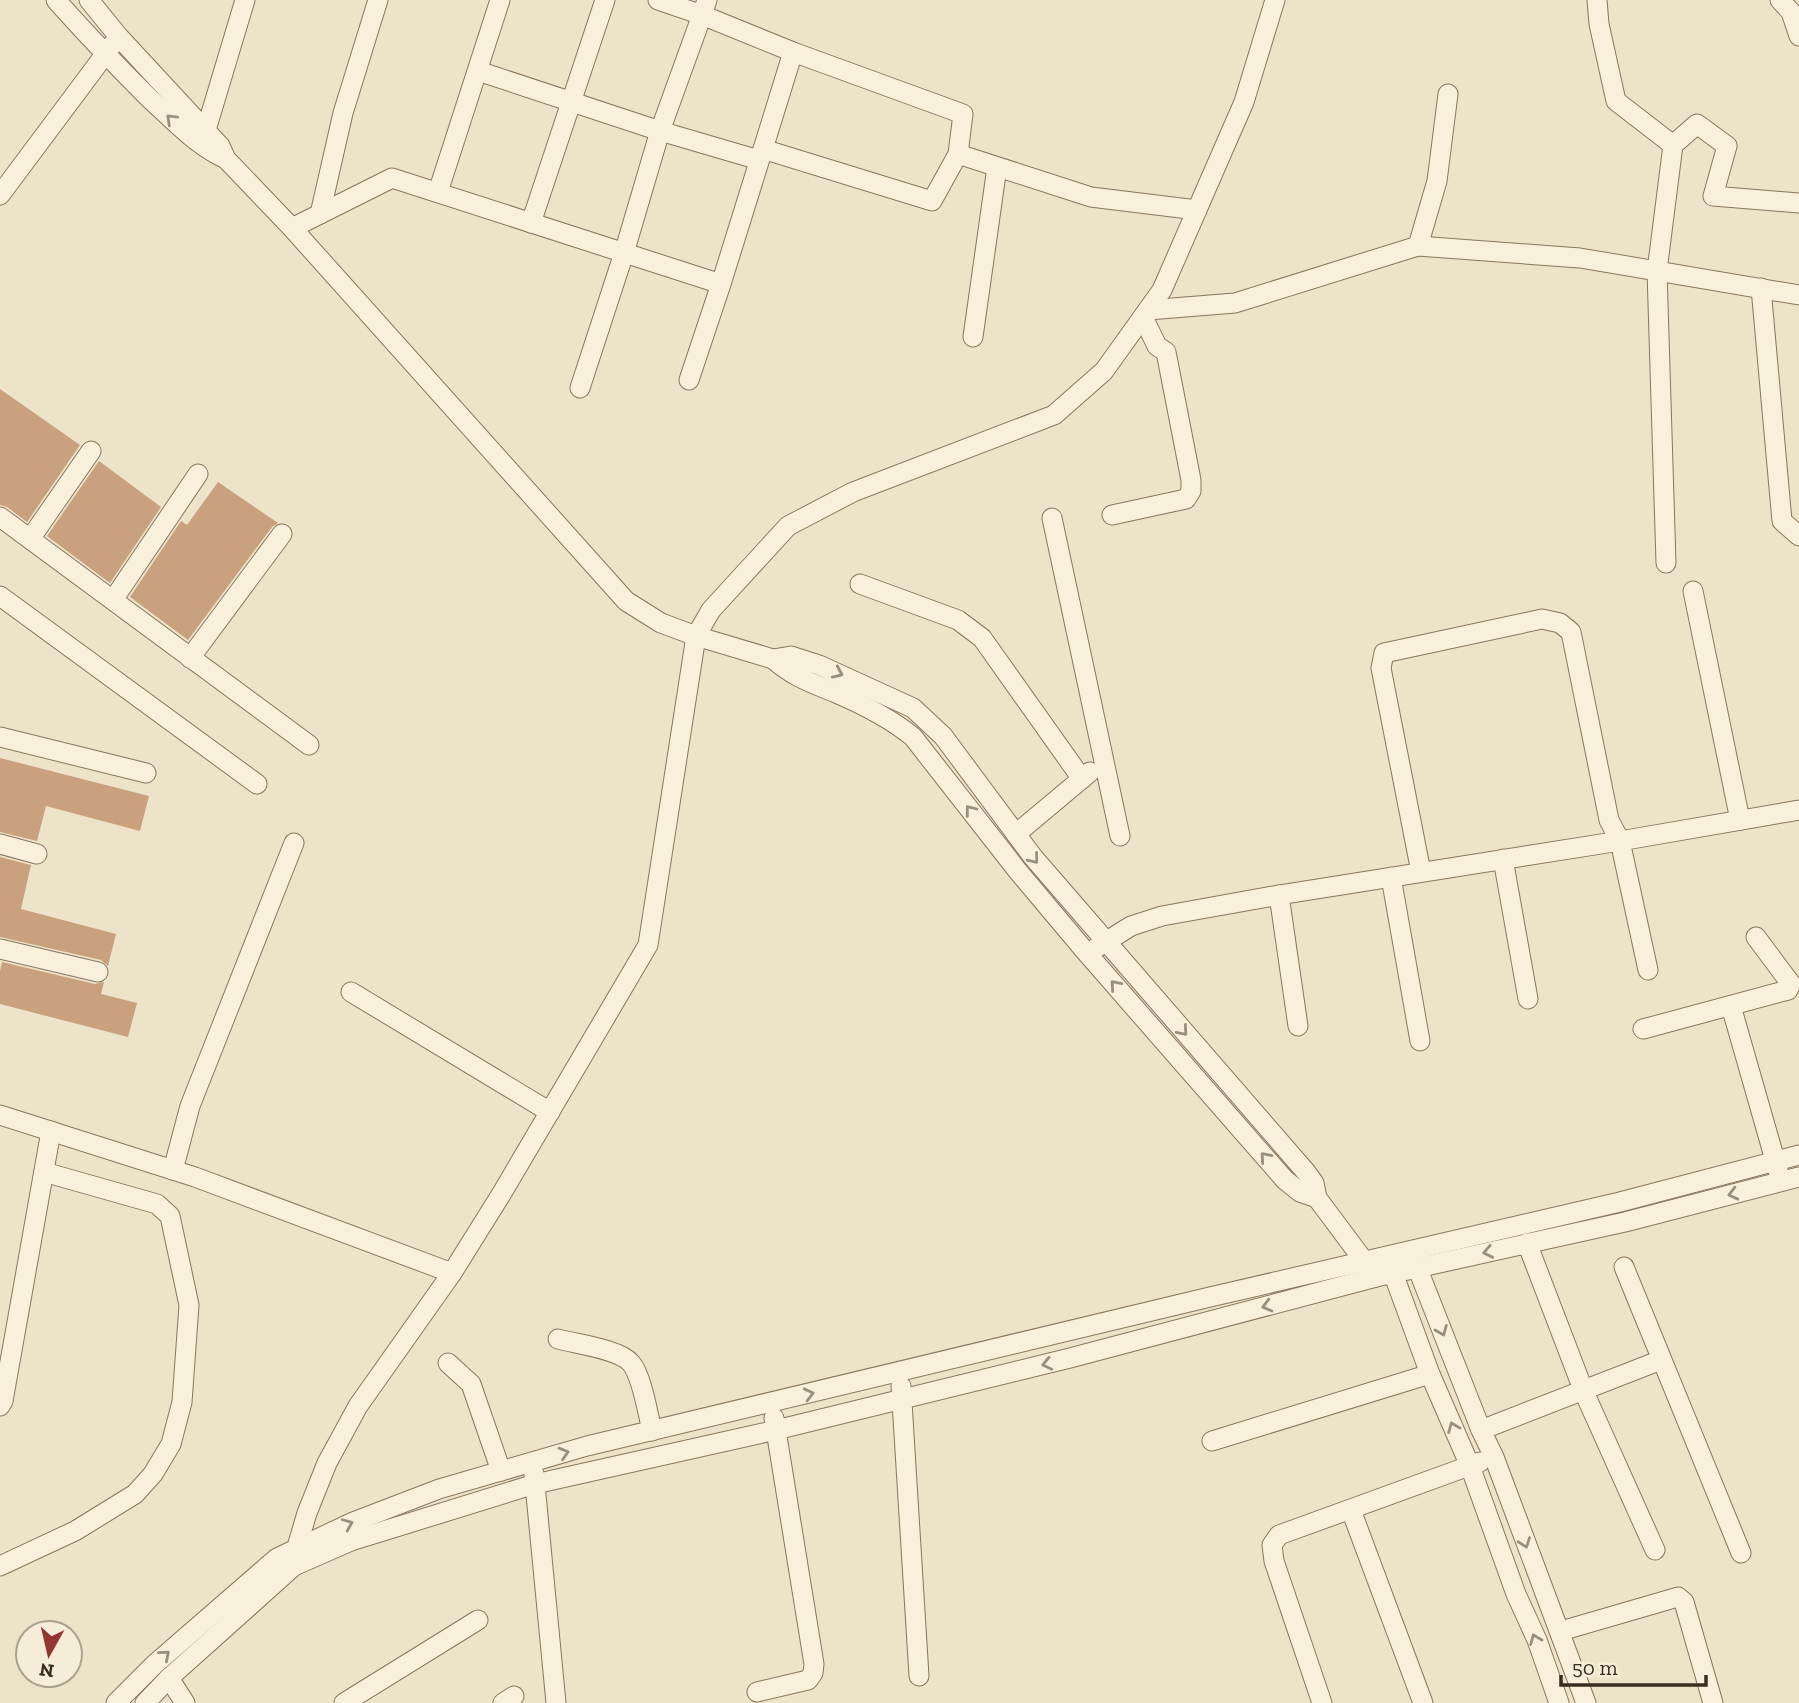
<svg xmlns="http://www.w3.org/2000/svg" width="1799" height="1703" font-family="'Zilla Slab',serif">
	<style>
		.building { fill: #c9a17f }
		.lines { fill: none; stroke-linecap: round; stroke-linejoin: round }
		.minor-casing { stroke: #88765d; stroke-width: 21 }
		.minor { stroke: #f8f0db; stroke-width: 19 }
		.oneway { stroke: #988f7e }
	</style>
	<rect width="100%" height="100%" fill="#ede3c8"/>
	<g class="building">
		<polygon points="0,389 80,445 27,522 7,507 0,505"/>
		<polygon points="99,461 161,507 110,583 47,536"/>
		<polygon points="218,482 278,523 272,527 188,640 130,597 181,521 187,525"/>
		<polygon points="0,758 149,796 140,831 46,806 37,841 0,832"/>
		<polygon points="0,857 31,865 21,909 116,934 108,966 101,960 0,937"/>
		<polygon points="2,962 95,984 104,982 101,994 137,1003 128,1037 0,1004 0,971"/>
	</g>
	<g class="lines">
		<g class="minor-casing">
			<g id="minor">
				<path d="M56,0C86,34 118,67 150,99C173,120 194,143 222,157"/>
				<polyline points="89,0 119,37 220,146 226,159 292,228 626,601 661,623 696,636 773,659 791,656 819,665 913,708 943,736 1033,857 1306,1172 1314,1183 1317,1198 1376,1277"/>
				<polyline points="658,0 702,15 707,0"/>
				<polyline points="1597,0 1599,24 1616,101 1673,145 1697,124 1727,146 1713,196 1799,203"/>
				<polyline points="1780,0 1791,12 1799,36"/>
				<polyline points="478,71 660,131 702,15 793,52 963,114 958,154"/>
				<polyline points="203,140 245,0"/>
				<polyline points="763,149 793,52"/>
				<polyline points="438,192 500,0"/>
				<polyline points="0,195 112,45"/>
				<polyline points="320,214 343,113 378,0"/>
				<polyline points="531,223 605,0"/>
				<polyline points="292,228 392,178 721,284 763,149 932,201 958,154 1091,197 1197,210"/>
				<polyline points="1418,246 1437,181 1448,94"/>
				<polyline points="1761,288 1782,521 1799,536"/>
				<polyline points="1148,310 1235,303 1418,246 1580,258 1799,295"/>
				<polyline points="973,337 997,167"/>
				<polyline points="689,380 721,284"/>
				<polyline points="580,388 624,253 660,131 759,160"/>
				<polyline points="1112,515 1186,499 1191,491 1191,480 1166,352 1157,346 1143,317"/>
				<polyline points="0,517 309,745"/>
				<polyline points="1052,518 1120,836"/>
				<polyline points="30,539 91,451"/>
				<polyline points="1666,563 1657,271 1673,145"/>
				<polyline points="860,584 958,620 982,638 1082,779"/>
				<polyline points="1693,591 1740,820"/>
				<polyline points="0,596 257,784"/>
				<polyline points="113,600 198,474"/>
				<polyline points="190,658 282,534"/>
				<path d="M773,659C793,677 812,683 836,693C864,705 890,718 913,737L1017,870L1085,951L1285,1180L1300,1192L1317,1198"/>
				<polyline points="0,737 146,773"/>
				<polyline points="1016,834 1090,772"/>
				<polyline points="0,844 37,854"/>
				<polyline points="1503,859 1528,999"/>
				<polyline points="1421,872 1381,668 1384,653 1542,619 1560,623 1571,632 1609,820 1620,841 1648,970"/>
				<polyline points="1391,877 1420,1041"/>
				<polyline points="1279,895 1298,1026"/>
				<polyline points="1096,948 1131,926 1162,916 1279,895 1620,841 1799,810"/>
				<polyline points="0,949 98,972"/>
				<polyline points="351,992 550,1112"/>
				<polyline points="1731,1006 1779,1174"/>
				<polyline points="1643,1029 1788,990 1791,984 1756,937"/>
				<polyline points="0,1115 195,1177 452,1273"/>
				<polyline points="173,1170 190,1106 294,843"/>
				<polyline points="1527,1243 1584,1392 1655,1550"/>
				<polyline points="1417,1267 1481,1430 1494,1457 1586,1703"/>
				<polyline points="1624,1267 1741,1553"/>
				<polyline points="1393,1273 1430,1374 1470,1466 1516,1594 1537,1640 1559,1703"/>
				<path d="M558,1339C576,1344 619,1349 631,1363C642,1376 648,1414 652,1431"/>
				<polyline points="448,1363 471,1384 501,1471"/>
				<polyline points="901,1386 919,1676"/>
				<polyline points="0,1406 3,1401 51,1131"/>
				<polyline points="1481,1430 1661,1360"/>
				<polyline points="1212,1441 1430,1374"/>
				<polyline points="534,1474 556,1703"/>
				<polyline points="1351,1510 1423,1703"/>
				<polyline points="0,1566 75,1531 135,1494 153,1474 171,1444 182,1402 189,1305 170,1216 157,1204 44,1172"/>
				<polyline points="294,1566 297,1547 307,1513 327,1463 358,1406 452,1273 502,1193 648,945 696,636 711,610 788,526 853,492 1054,415 1104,371 1162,290 1244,102 1275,0"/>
				<polyline points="1561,1631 1678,1597 1684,1602 1713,1703"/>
				<polyline points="169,1678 185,1703"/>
				<polyline points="757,1692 808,1680 813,1673 814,1664 774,1418"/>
				<polyline points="116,1703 155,1664 277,1558 353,1522 439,1489 587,1446 1210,1297 1620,1202 1799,1155"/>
				<polyline points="145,1703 169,1678 294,1566 351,1541 535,1484 776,1430 1070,1358 1376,1277 1625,1222 1799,1177"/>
				<polyline points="344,1703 478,1620"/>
				<polyline points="503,1703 514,1696"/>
				<polyline points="1322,1703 1274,1561 1272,1545 1279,1535 1480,1462"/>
			</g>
		</g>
		<use href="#minor" class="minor"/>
	</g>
	<defs><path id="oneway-chevron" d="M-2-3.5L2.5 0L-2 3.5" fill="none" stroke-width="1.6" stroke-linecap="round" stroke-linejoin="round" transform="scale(1.75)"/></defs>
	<g class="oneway">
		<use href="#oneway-chevron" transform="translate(171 119) rotate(-136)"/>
		<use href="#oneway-chevron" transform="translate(838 673) rotate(24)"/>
		<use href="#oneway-chevron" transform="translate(970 810) rotate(-128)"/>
		<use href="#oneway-chevron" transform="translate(1034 859) rotate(51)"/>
		<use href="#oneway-chevron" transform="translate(1115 985) rotate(-131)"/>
		<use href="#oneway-chevron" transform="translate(1183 1031) rotate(49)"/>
		<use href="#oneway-chevron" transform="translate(1265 1157) rotate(-131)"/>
		<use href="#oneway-chevron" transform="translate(1733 1194) rotate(166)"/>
		<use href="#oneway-chevron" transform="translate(1488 1252) rotate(168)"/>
		<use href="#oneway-chevron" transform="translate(1267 1306) rotate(165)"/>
		<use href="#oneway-chevron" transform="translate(1442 1331) rotate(68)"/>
		<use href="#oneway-chevron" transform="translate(1047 1364) rotate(167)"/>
		<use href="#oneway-chevron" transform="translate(809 1394) rotate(-14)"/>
		<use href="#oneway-chevron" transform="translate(1453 1427) rotate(-112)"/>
		<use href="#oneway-chevron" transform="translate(564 1453) rotate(-17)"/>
		<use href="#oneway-chevron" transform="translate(348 1524) rotate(-23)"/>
		<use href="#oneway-chevron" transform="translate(1525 1543) rotate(70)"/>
		<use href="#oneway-chevron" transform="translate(1535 1639) rotate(-112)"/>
		<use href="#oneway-chevron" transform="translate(165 1655) rotate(-41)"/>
	</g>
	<g transform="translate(49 1654) rotate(188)"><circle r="33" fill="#f5edd7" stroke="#aaa18e" stroke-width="2"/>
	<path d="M0-5L12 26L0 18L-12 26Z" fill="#953430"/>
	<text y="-10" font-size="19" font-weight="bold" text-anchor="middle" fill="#392e20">N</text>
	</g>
	<path d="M1561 1675v10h145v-10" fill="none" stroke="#392e20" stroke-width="3.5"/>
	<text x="1572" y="1675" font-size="21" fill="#392e20" stroke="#f5edd7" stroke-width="5" paint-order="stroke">50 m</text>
</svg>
